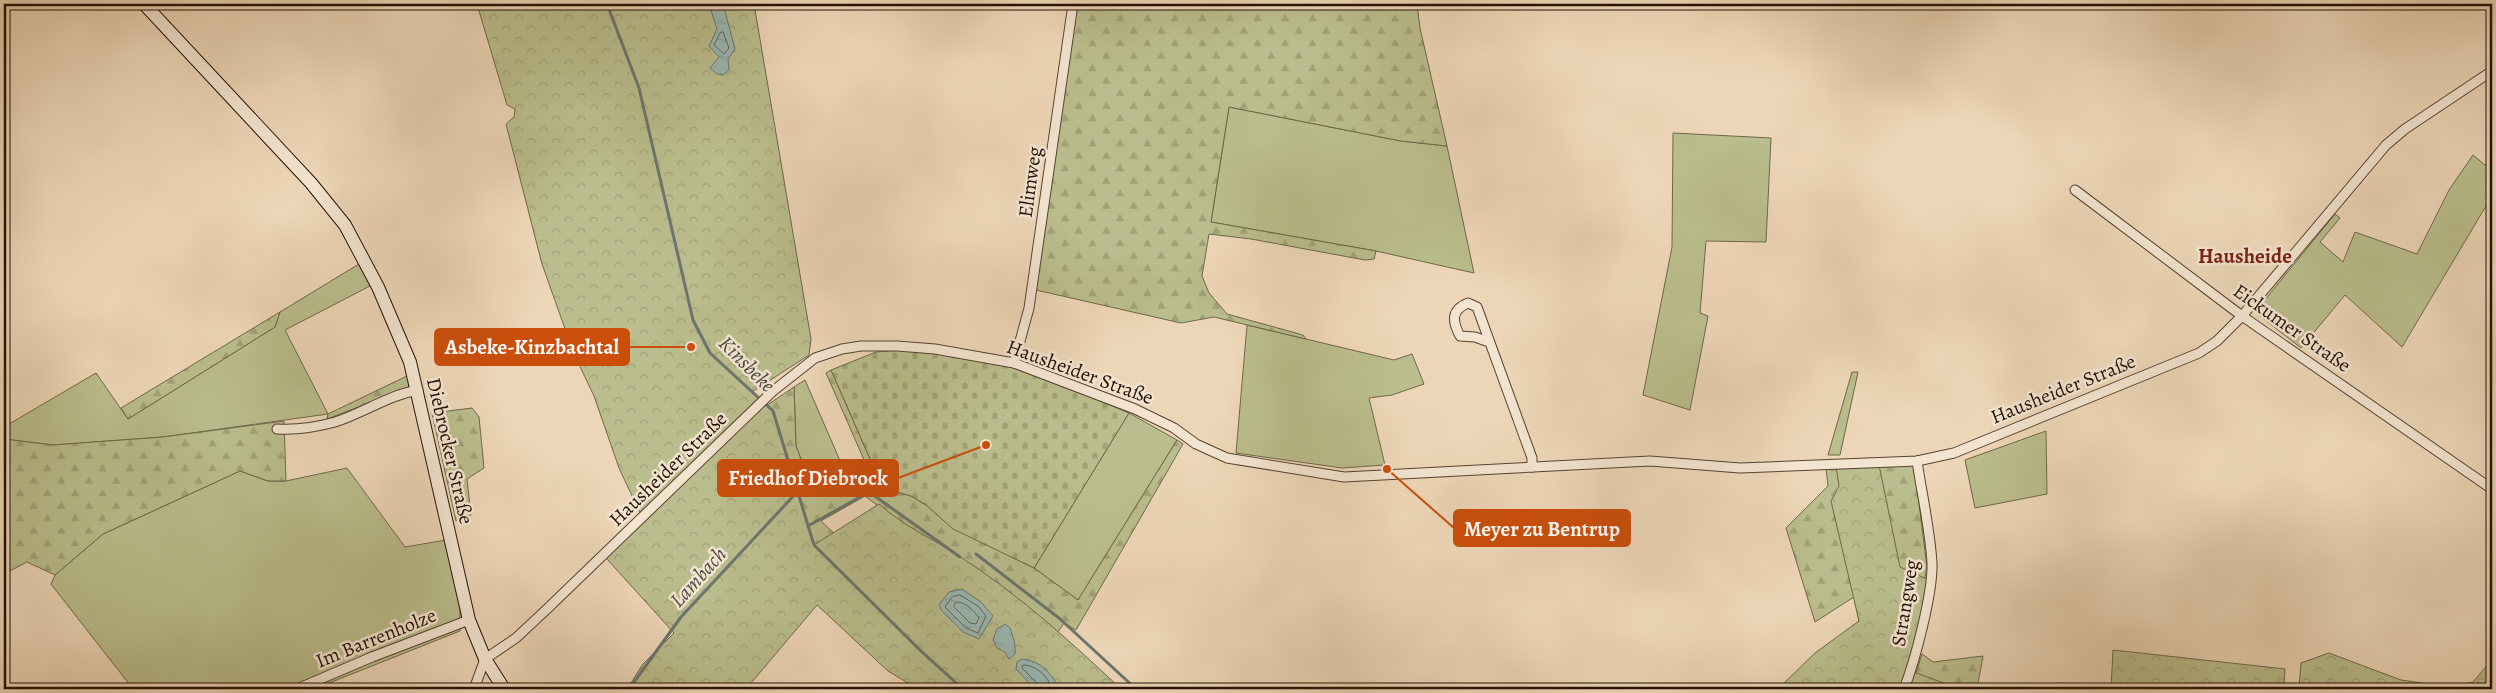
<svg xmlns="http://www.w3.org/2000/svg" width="2496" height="693" font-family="Alegreya,serif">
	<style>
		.grass { fill: #babd8d; stroke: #6f674a }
		.forest { fill: url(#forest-firs); stroke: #6f674a }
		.cemetery { fill: url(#cemetery-stones); stroke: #6f674a }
		.park { fill: url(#park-crowns); stroke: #6f674a }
		.water { fill: url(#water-ripples); stroke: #6b756e }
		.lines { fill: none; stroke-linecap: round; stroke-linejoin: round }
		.shore { stroke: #5f645c; stroke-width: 1 }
		.stream { stroke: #6b756e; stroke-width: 3 }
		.street-casing { stroke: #564232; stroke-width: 11 }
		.secondary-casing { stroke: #241106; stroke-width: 14 }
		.street { stroke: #f3e4d0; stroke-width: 9 }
		.secondary { stroke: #f3e4d0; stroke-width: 12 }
		.labels { text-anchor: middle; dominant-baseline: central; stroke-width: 5; stroke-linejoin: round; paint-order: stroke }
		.street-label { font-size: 20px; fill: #241106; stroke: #f3e4d0 }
		.neighbourhood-label { font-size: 21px; font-weight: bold; fill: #7a1f14; stroke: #f3e4d0 }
		.water-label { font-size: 21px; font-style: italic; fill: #4d4b43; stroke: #f3e4d0 }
		.leader { fill: none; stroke: #cb4e0b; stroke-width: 2 }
		.callout-dot { fill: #cb4e0b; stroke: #f3e4d0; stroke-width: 2 }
		.callout { fill: #cb4e0b; stroke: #cb4e0b; stroke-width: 2 }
		.callout-label { font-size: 21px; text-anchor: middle; font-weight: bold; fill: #fff }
	</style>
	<defs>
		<pattern id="forest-firs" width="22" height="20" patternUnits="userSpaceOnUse" patternTransform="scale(1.25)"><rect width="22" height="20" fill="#babd8d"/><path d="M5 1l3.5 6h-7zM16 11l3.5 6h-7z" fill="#a0a178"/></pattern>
		<pattern id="cemetery-stones" width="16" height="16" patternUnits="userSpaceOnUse" patternTransform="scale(1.25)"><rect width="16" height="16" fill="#babd8d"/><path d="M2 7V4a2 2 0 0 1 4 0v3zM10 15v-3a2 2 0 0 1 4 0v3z" fill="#a0a178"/></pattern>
		<pattern id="park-crowns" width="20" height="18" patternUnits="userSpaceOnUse" patternTransform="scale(1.25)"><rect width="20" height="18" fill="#babd8d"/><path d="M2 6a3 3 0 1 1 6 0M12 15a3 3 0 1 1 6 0" fill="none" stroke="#a0a178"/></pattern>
		<pattern id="water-ripples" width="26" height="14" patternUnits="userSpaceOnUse" patternTransform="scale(1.25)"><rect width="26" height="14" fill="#9ab8b3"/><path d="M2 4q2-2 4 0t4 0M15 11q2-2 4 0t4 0" fill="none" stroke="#859d98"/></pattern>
	</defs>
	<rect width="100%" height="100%" fill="#edd6b7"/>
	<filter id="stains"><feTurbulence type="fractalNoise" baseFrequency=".004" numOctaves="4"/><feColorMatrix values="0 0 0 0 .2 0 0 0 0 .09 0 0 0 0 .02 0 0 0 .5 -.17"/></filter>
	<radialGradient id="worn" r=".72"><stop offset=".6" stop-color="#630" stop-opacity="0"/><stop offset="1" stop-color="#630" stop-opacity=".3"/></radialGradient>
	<g class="grass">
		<polygon points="1229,107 1401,141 1447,146 1474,273 1376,251 1211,222"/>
		<polygon points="1673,133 1771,138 1766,242 1706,241 1700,313 1708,316 1690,410 1643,395 1672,247"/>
		<polygon points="2473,155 2492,171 2492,196 2402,347 2345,295 2301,348 2255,312 2335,214 2340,218 2320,242 2343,262 2355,232 2417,254 2449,190"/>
		<polygon points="359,264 370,286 285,330 328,414 163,437 53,445 4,439 4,427 96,373 128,419 275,327 280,312"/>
		<polygon points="1247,325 1394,360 1412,354 1424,384 1392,395 1369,398 1385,465 1342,468 1236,453"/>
		<polygon points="1852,372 1858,372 1840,455 1828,455"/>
		<polygon points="805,380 848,479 812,488 796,446 794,387"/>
		<polygon points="1129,413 1177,440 1078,600 1034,568"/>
		<polygon points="2046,431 2047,494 1975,508 1965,460"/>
		<polygon points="347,468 405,547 446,540 460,607 460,631 314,689 133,689 51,584 55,575 103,534 240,471 268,481 286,481"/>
	</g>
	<g class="forest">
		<polygon points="1077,4 1417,4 1420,28 1447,146 1401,141 1229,107 1211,222 1376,251 1374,259 1365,260 1251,239 1209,234 1202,276 1209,293 1227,314 1303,335 1306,339 1214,317 1181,323 1036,290"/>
		<polygon points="280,312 275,327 128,419 121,408"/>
		<polygon points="831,370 878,477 890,490 911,496 926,505 953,528 1034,568 1078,600 1177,440 1183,444 1076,630 1064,623 1054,638 931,540 894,518 865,496 821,521 998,689 811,548 763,408 794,387 796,446 812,488 869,471 826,373"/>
		<polygon points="407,376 411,387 327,419 328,414"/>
		<polygon points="472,408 479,417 484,468 467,479 471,515 456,521 432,413"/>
		<polygon points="284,421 286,481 268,481 240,471 103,534 55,575 27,562 4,574 4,439 53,445 163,437"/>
		<polygon points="1914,464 1927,567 1906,670 1781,689 1859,621 1854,597 1815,622 1786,528 1828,486 1826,468"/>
		<polygon points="1922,654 1933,662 1983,656 1977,689 1911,689"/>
	</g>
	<polygon class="cemetery" points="901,350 981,358 1021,368 1129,413 1034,568 953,529 926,505 911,496 890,490 878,477 831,370 876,352"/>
	<g class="park">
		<path d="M477,4H754L811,339L809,355L752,392L773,411L814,545L879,504C903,526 932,538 959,556C1017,593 1071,642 1121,689H918L888,671L817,605L746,689H627L643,664L674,633L606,558L642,517L619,468L594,396L574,354L542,264L506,124L514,117L515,109L507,105Z"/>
		<polygon points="1879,465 1900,567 1929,580 1911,671 1960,689 1778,689 1815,653 1859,621 1831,501 1839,486 1836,466"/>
		<polygon points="2113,650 2285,669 2284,685 2299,687 2301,663 2329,653 2401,680 2450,687 2473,682 2492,660 2492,689 2111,689"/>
		<polygon points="2059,683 2097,689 2016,689"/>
	</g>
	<g class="water">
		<polygon points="709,4 723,4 735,49 728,59 729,70 723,75 717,74 710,68 719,57 709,46 717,29"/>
		<polygon points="962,589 981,602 993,616 979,639 963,632 941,610 939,605 949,592"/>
		<path d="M1005,624L1010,628C1013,636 1016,646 1015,654L1009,659L1005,652L997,648L993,640L997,629Z"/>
		<path d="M1022,659C1039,661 1048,670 1057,684L1048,689H1035L1016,669L1017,662Z"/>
	</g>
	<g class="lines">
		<g class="shore">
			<polygon points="723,32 729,48 724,54 714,45 720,33"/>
			<polygon points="960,595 978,606 986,616 978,633 966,628 945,607 952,597"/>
			<path d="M956,602C965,601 974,611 979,618L976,624L970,623L954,607Z"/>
			<path d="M1039,689L1038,684L1022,668L1023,665C1034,665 1043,672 1049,682L1047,689"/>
		</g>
		<g class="stream">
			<polyline points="607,4 639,88 693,320 710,353 773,411 814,545 922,652 963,689"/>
			<polyline points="808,526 869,492 960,557"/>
			<polyline points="976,554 1059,618 1136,689"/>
			<polyline points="629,689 681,617 798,491"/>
		</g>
		<g class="street-casing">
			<g id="street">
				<polyline points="2075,190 2242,316 2492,489"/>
				<path d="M1489,342L1475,337L1460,336C1452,321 1451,310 1468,303L1477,307L1532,458V467"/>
				<polyline points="1014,363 1029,308 1073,4"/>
				<path d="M277,429C296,430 317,427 335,422C363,413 389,395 418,390"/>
				<polyline points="297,689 372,657 469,620"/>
				<polyline points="474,689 485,659 516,638 547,609 773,391 815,358 842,349 861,346 897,346 935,349 1014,363 1135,409 1174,428 1196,444 1227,458 1344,477 1650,461 1740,468 1917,461 1954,453 2199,353 2217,341 2242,316 2386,145 2405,129 2492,71"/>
				<path d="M1904,689C1915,661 1933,593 1932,563C1930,529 1922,495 1917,461"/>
			</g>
		</g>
		<g class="secondary-casing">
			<polyline id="secondary" points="144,4 311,183 345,225 378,287 410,362 469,620 485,659 504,689"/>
		</g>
		<use href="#street" class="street"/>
		<use href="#secondary" class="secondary"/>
	</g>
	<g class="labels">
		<g class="street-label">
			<text transform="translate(1030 182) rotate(-82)">Elimweg</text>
			<text transform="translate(2292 328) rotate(35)">Eickumer Straße</text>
			<text transform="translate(1080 372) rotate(20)">Hausheider Straße</text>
			<text transform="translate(2063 389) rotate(-22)">Hausheider Straße</text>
			<text transform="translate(450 451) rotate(77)">Diebrocker Straße</text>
			<text transform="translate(668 469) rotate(-44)">Hausheider Straße</text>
			<text transform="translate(1905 603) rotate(-81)">Strangweg</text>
			<text transform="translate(376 638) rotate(-22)">Im Barrenholze</text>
		</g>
		<g class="neighbourhood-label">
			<text x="2245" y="256">Hausheide</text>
		</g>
		<g class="water-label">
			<text transform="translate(747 364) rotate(45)">Kinsbeke</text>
			<text transform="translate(698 577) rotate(-48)">Lambach</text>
		</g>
	</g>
	<path class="leader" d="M691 347L629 347M986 445L898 478M1387 469L1454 528"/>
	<g class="callout-dot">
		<circle cx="691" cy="347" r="5"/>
		<circle cx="986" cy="445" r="5"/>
		<circle cx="1387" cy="469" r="5"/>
	</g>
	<g class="callout">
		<rect x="435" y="329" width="194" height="36" rx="5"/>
		<rect x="718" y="460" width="180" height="36" rx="5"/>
		<rect x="1454" y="510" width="176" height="36" rx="5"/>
	</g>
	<g class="callout-label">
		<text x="532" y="354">Asbeke-Kinzbachtal</text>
		<text x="808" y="485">Friedhof Diebrock</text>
		<text x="1542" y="536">Meyer zu Bentrup</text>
	</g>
	<rect width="2496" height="693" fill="none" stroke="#edd6b7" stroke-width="20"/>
	<rect x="5" y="5" width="2486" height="683" fill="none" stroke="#241106" stroke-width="2.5"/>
	<rect x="10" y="10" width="2476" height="673" fill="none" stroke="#241106"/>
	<rect width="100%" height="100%" filter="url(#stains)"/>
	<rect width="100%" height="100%" fill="url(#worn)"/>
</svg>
